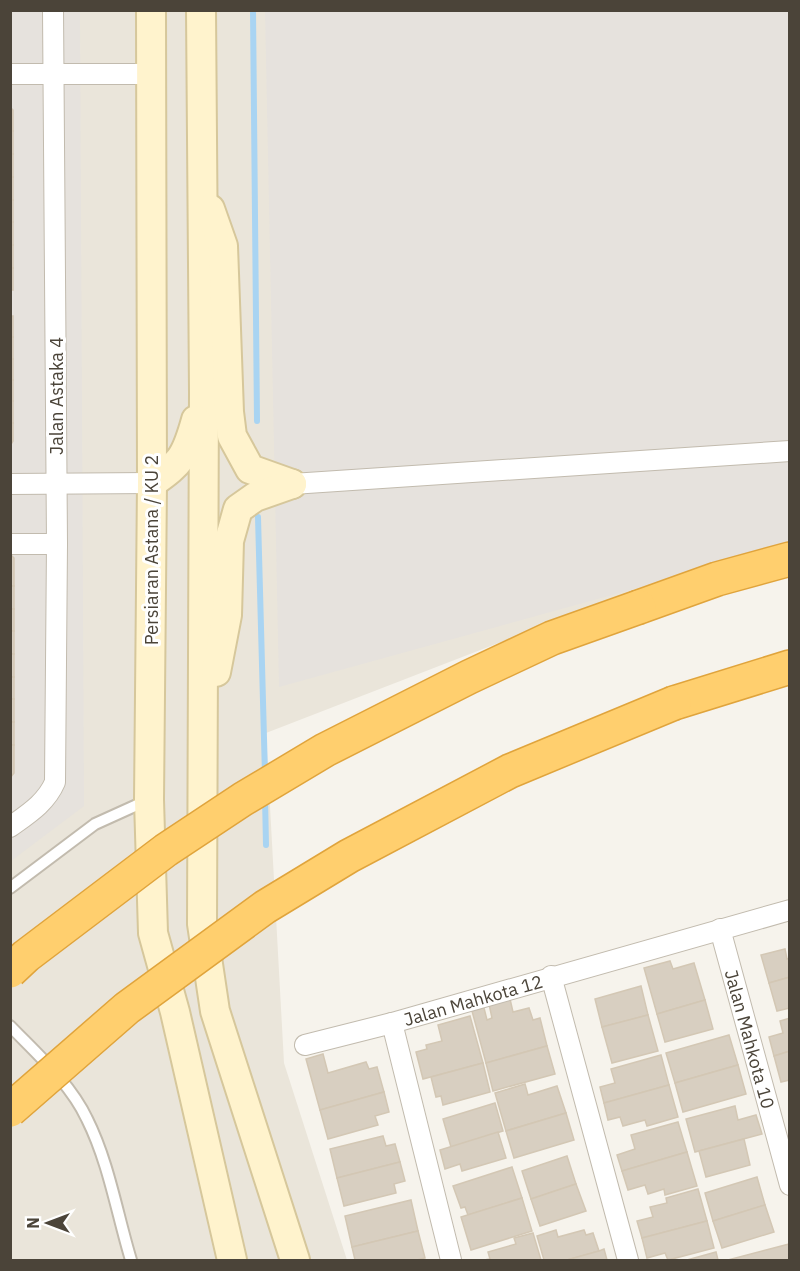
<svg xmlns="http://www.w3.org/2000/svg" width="800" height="1271" font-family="'IBM Plex Sans',sans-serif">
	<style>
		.residential { fill: #eae5da }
		.industrial { fill: #e6e2dd }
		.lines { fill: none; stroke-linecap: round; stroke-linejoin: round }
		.stream { stroke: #a9d4f2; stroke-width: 6 }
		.building { fill: #d8cfc1; stroke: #d3c7b4; stroke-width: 1.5 }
		.lane-casing { stroke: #c2bbae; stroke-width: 14 }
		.street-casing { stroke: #c2bbae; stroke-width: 22 }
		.secondary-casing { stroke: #d6c79b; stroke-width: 32 }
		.highway-casing { stroke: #e0a43c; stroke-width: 36 }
		.lane { stroke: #fff; stroke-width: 10 }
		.street { stroke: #fff; stroke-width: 20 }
		.secondary { stroke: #fff3cd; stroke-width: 28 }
		.highway { stroke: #ffcf6e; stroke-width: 33 }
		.highway-bridge-casing { stroke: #e0a43c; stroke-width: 36; stroke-linecap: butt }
		.highway-bridge { stroke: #ffcf6e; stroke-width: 33 }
		.labels { text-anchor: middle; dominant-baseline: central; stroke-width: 6; stroke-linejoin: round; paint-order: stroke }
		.street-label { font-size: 18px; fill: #4b4439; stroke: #fff }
	</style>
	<rect width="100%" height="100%" fill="#f6f3ec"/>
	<polygon class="residential" points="10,11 789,11 789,550 648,585 266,733 284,1063 347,1260 11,1260"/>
	<g class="industrial">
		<polygon points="11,11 80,11 84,806 11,861"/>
		<polygon points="265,11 789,11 789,546 279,687"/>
	</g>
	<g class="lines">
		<g class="stream">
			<polyline points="253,10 257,421"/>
			<polyline points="258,517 265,775"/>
			<polyline points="265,797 266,845"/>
		</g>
	</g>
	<g class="building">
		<polygon points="10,107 13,110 13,131 10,131"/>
		<rect x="10" y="131" width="3" height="23"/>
		<rect x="10" y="154" width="3" height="23"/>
		<rect x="10" y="177" width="3" height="23"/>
		<rect x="10" y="200" width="3" height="22"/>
		<rect x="10" y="222" width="3" height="23"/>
		<rect x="10" y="245" width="3" height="23"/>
		<rect x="10" y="268" width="3" height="22"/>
		<rect x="10" y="316" width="3" height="21"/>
		<rect x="10" y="337" width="3" height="22"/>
		<rect x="10" y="359" width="3" height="21"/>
		<rect x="10" y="380" width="3" height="21"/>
		<rect x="10" y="401" width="3" height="22"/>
		<polygon points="10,423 13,423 13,441 10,446"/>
		<polygon points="10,554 14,558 14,586 10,586"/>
		<rect x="10" y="586" width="4" height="23"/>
		<rect x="10" y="609" width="4" height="22"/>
		<rect x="10" y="631" width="4" height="23"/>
		<rect x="10" y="654" width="4" height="23"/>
		<rect x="10" y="677" width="4" height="22"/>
		<rect x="10" y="699" width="4" height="23"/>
		<rect x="10" y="722" width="4" height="23"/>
		<polygon points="10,745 14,745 14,773 10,778"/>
		<polygon points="785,949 787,959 790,958 790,977 769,983 761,955"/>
		<polygon points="670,961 673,969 694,963 705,1000 657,1014 644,968"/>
		<polygon points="790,977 790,1008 777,1011 769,983"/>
		<polygon points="641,986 648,1015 602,1027 595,999"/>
		<polygon points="510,999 513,1012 529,1008 533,1020 540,1018 547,1046 486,1063 472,1011 484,1008 487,1020 492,1018 489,1004"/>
		<polygon points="705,1000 713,1029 665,1042 657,1014"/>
		<polygon points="648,1015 658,1051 612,1063 602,1027"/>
		<polygon points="470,1016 483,1063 423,1079 416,1052 427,1049 426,1045 442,1041 438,1025"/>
		<polygon points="790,1018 790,1051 774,1056 769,1037 783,1033 780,1021"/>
		<polygon points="729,1035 738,1065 675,1083 666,1053"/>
		<polygon points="547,1046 555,1074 493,1091 486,1063"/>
		<polygon points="790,1051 790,1080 781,1082 774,1056"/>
		<polygon points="323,1054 328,1073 366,1062 369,1069 377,1067 384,1092 320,1110 306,1059"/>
		<polygon points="661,1055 669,1085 604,1103 600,1087 615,1083 611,1069"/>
		<polygon points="483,1063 490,1092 443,1105 441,1096 436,1097 431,1077"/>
		<polygon points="738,1065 746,1094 683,1112 675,1083"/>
		<polygon points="525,1084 528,1095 557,1086 566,1113 506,1131 495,1093"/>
		<polygon points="669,1085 678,1117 647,1126 645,1120 623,1126 620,1117 608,1120 604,1103"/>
		<polygon points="384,1092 389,1112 375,1116 378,1125 328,1139 320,1110"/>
		<polygon points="495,1103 503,1131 451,1147 443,1119"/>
		<polygon points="735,1106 738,1120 756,1115 762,1134 695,1152 686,1119"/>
		<polygon points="566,1113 574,1140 514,1158 506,1131"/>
		<polygon points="678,1122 687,1152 622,1171 617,1155 635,1149 631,1135"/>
		<polygon points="498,1132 506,1158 462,1171 460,1164 445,1169 440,1150"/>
		<polygon points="383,1136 386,1146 395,1144 400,1162 337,1178 330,1149"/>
		<polygon points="744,1139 750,1165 706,1177 699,1151"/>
		<polygon points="687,1152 697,1186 665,1195 664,1189 648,1194 645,1185 628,1190 622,1171"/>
		<polygon points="567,1156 576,1184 531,1199 522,1171"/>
		<polygon points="400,1162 405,1181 394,1184 396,1193 344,1206 337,1178"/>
		<polygon points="512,1167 522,1198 468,1215 465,1207 461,1208 453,1186"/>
		<polygon points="757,1177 765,1205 713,1221 705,1193"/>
		<polygon points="576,1184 586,1211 540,1226 531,1199"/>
		<polygon points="698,1189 707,1221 642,1238 637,1221 653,1217 650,1207 667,1203 666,1198"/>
		<polygon points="522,1198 532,1231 471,1250 461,1217"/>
		<polygon points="411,1200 418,1231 352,1247 345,1216"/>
		<polygon points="765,1205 774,1232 722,1248 713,1221"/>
		<polygon points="707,1221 714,1248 668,1260 665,1253 647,1258 642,1238"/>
		<polygon points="556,1230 558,1237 584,1230 586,1235 593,1233 599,1251 567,1260 544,1260 537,1236"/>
		<polygon points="418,1231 425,1258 417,1260 355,1260 352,1247"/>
		<polygon points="533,1233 541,1260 484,1260 490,1259 488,1252 516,1244 514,1238"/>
		<polygon points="789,1244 790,1260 728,1260"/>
		<polygon points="604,1249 607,1260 567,1260 599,1251"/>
		<polygon points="716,1252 718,1260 687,1260"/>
	</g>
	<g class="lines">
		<g class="lane-casing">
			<g id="lane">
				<polyline points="10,888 95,824 148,800"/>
				<path d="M10,1026C37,1054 70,1083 87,1119C109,1163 117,1214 131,1260"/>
			</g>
		</g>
		<g class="street-casing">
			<g id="street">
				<polyline points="10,74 151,74"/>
				<polyline points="10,484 152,483"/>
				<polyline points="292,484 790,451"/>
				<polyline points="10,544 57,544"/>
				<path d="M10,827C28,814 46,803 55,782L57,544L53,10"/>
				<path id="s1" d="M720,929L790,1185"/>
				<polyline points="551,976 628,1260"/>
				<polyline points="392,1023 451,1260"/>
				<path id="s2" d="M305,1045L392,1023L790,910"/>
			</g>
		</g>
		<g class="secondary-casing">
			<g id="secondary">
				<polyline points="151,10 152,483 149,800 153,933 175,1012 232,1260"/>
				<polyline points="201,10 204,392 202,924 215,1011 295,1260"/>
				<polyline points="210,209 223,246 229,412 232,436 250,469 292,484"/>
				<path d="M152,483C182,462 186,456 196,420"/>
				<polyline points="216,672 227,615 229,541 238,509 255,497 292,484"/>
			</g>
		</g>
		<g class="highway-casing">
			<g id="highway">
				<polyline points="639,607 717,579 790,559"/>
				<polyline points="674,703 790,667"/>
			</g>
		</g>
		<use href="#lane" class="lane"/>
		<use href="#street" class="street"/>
		<use href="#secondary" class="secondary"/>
		<use href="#highway" class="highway"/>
		<g class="highway-bridge-casing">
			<g id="highway-bridge">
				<polyline points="10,971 26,956 166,850 243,799 325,750 469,677 552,638 639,607"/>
				<polyline points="10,1110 127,1008 265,907 349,856 510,771 674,703"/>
			</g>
		</g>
		<use href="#highway-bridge" class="highway-bridge"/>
	</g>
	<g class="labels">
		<g class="street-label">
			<text transform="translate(56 396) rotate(-90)">Jalan Astaka 4</text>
			<text transform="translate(151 550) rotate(-90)">Persiaran Astana / KU 2</text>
			<text stroke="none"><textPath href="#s2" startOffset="174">Jalan Mahkota 12</textPath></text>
			<text stroke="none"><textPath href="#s1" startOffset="114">Jalan Mahkota 10</textPath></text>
		</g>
	</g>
	<rect width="800" height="1271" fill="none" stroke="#4b4439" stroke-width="24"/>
	<g transform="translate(48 1223) rotate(270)" stroke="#ffffff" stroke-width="4.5" paint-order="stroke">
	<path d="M0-4.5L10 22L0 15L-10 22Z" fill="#4b4439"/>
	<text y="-9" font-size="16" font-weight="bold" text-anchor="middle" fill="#4b4439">N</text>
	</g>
</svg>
